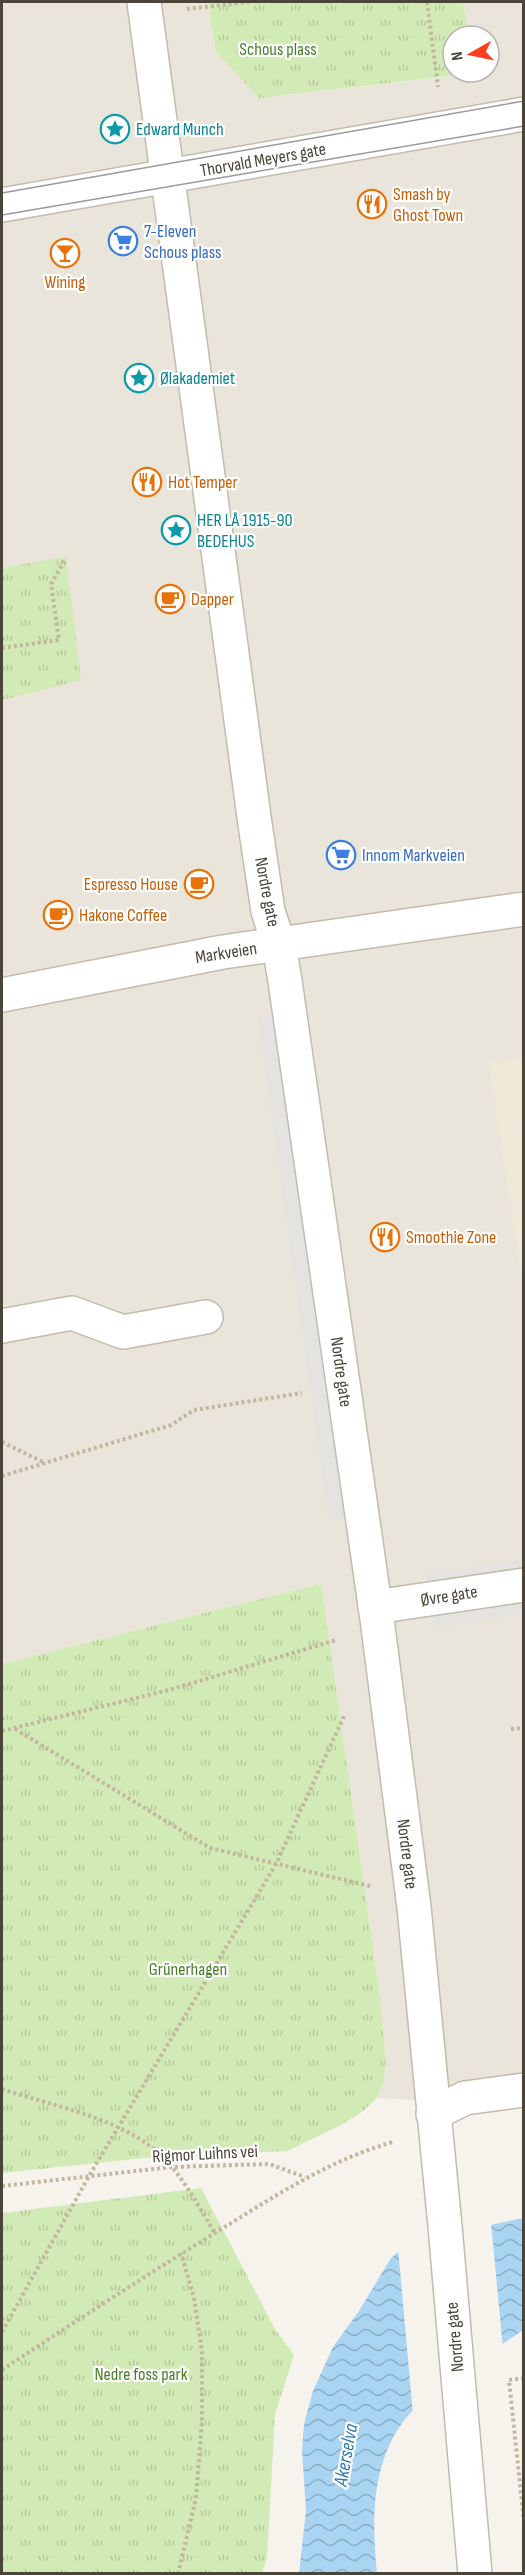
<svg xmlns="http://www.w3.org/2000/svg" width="525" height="2575" font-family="'Sofia Sans Condensed',sans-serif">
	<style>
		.residential { fill: #eae5da }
		.education { fill: #efe8d6 }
		.park { fill: url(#park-tufts) }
		.parking { fill: #e5e3e0 }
		.water { fill: url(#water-waves) }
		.pier { fill: #f6f3ec }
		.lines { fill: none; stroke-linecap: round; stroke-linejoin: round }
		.minor-casing { stroke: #c2bbae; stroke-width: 36 }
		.path { stroke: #c4b79f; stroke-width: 4; stroke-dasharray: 3 3; stroke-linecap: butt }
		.minor { stroke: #fff; stroke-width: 33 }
		.tram { stroke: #9a9a9a; stroke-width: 1.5 }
		.labels { text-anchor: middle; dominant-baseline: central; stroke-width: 4.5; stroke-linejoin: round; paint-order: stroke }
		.park-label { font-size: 18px; fill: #4a7f2a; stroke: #fff }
		.culture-label { font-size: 18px; fill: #0d838f; stroke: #fff; text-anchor: start }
		.street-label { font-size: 18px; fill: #4b4439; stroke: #fff }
		.food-label { font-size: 18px; fill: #c56008; stroke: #fff; text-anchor: start }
		.shop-label { font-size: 18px; fill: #366cbe; stroke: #fff; text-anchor: start }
		.water-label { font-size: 20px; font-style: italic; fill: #2e7ab2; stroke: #fff }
	</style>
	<defs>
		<pattern id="park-tufts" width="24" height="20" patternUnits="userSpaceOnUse" patternTransform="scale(1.5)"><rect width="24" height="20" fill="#d2eab5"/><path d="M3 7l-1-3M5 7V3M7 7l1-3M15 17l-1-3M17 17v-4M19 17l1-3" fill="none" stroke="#b6ca9c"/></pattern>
		<pattern id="water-waves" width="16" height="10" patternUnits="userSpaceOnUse" patternTransform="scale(1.5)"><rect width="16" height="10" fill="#a9d4f2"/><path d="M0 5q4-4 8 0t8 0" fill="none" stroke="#8caec5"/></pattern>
	</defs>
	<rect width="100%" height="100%" fill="#f6f3ec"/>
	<polygon class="residential" points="2,2 208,2 216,52 260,98 489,72 489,36 469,36 463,2 523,2 523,2106 377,2098 384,2081 386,2061 380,1997 321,1584 2,1664"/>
	<polygon class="education" points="523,1057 524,1057 523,1285 489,1062"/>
	<g class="park">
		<polygon points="208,2 463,2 469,36 453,36 453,72 476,73 259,98 216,52"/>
		<polygon points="58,558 66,558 81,680 2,700 2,568"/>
		<polygon points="321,1584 380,1997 386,2061 384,2081 377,2098 362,2112 339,2126 287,2151 144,2158 2,2173 2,1664"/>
		<polygon points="201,2188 275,2329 294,2355 275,2414 267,2558 262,2573 2,2573 2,2213"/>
	</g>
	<g class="parking">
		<polygon points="276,1014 347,1519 329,1521 258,1017"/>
		<polygon points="523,1559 523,1576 428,1590 426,1574"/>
		<polygon points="523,1598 523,1614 435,1628 433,1612"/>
	</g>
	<path class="water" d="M523,2218V2330C488,2355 446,2378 415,2408C371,2452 371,2517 377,2573L299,2574L306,2510L302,2450L304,2424L313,2391L333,2347L359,2311L391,2258L401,2250L426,2239Z"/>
	<polygon class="pier" points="491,2223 503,2348 436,2394 413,2415 398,2248 425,2236"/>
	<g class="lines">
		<g class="minor-casing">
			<g id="minor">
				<polyline points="144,2 255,824 268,911 279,945 285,981 377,1619 414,1907 445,2226 475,2574"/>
				<polyline points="2,205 524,114"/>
				<polyline points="2,995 223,952 524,909"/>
				<polyline points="2,1326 72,1313 123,1332 206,1317"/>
				<polyline points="375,1607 524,1585"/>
				<polyline points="433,2114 465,2098 524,2090"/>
			</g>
		</g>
		<g class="path">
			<polyline points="427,2 438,87"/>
			<polyline points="187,9 249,2"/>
			<polyline points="2,648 59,640 51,584 66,558"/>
			<polyline points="2,1442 45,1463"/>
			<polyline points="2,1476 171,1425 194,1410 302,1393"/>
			<polyline points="15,1729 210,1848 370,1886"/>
			<polyline points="511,1729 524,1728"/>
			<polyline points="2,1731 169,1690 336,1640"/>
			<path d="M2,2089C58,2108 133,2119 172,2167C188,2186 201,2211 215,2233"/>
			<polyline points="2,2186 172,2167 269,2164 305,2177"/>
			<polyline points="2,2332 89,2176 276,1864 345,1714"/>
			<path d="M2,2370C76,2321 151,2272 228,2225C281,2192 333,2159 393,2142"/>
			<polyline points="524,2378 509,2380 524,2522"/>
			<polyline points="178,2574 196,2498 202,2421 202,2352 194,2298 181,2253"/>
		</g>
		<use href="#minor" class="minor"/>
		<g class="tram">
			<polyline points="2,193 524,101"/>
			<polyline points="2,215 524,126"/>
		</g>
	</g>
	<defs>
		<g id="sight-ring" transform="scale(1.5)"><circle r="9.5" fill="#fff" stroke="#0f9aa8" stroke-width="1.5"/><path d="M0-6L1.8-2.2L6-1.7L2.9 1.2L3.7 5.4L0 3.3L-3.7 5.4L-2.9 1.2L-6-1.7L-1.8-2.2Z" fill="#0f9aa8"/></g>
		<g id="restaurant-ring" transform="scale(1.5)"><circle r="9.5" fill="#fff" stroke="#e8710a" stroke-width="1.5"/><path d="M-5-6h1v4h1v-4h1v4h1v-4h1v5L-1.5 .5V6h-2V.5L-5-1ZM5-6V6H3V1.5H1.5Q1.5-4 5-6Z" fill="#e8710a"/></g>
		<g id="supermarket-ring" transform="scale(1.5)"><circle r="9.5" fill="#fff" stroke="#3f7fe0" stroke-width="1.5"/><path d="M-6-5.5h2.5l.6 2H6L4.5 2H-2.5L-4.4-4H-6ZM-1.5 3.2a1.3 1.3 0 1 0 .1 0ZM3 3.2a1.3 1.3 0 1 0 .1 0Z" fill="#3f7fe0"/></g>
		<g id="bar-ring" transform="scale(1.5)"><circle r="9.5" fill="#fff" stroke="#e8710a" stroke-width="1.5"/><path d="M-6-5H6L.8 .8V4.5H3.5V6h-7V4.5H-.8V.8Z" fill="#e8710a"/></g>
		<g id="cafe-ring" transform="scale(1.5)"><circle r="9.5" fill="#fff" stroke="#e8710a" stroke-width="1.5"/><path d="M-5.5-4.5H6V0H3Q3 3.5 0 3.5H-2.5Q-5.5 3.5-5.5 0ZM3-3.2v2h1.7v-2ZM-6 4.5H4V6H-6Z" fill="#e8710a"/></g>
	</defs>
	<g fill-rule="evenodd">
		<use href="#sight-ring" x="115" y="129"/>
		<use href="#restaurant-ring" x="372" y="204"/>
		<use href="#supermarket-ring" x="123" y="241"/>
		<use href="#bar-ring" x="65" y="253"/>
		<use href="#sight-ring" x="139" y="378"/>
		<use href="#restaurant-ring" x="147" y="482"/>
		<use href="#sight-ring" x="176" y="530"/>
		<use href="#cafe-ring" x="170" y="599"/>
		<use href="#supermarket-ring" x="341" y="855"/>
		<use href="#cafe-ring" x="199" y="884"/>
		<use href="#cafe-ring" x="58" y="915"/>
		<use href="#restaurant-ring" x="385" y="1237"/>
	</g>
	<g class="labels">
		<g class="park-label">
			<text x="278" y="49">Schous plass</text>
			<text x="188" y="1969">Grünerhagen</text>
			<text x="141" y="2374">Nedre foss park</text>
		</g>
		<g class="culture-label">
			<text x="136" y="129">Edward Munch</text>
			<text x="160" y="378">Ølakademiet</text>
			<text x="197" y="520">HER LÅ 1915-90<tspan x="197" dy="21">BEDEHUS</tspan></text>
		</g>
		<g class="street-label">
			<text transform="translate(263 160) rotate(-10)">Thorvald Meyers gate</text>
			<text transform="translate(267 892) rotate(79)">Nordre gate</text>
			<text transform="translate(226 953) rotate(-9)">Markveien</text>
			<text transform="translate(341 1372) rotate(82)">Nordre gate</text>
			<text transform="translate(449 1596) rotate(-9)">Øvre gate</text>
			<text transform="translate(407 1854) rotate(83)">Nordre gate</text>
			<text transform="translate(205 2154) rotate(-3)">Rigmor Luihns vei</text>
			<text transform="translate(455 2337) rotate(-95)">Nordre gate</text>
		</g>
		<g class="food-label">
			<text x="393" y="194">Smash by<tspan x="393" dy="21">Ghost Town</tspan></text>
			<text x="65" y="282" text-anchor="middle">Wining</text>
			<text x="168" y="482">Hot Temper</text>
			<text x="191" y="599">Dapper</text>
			<text x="178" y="884" text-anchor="end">Espresso House</text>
			<text x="79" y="915">Hakone Coffee</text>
			<text x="406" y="1237">Smoothie Zone</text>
		</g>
		<g class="shop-label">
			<text x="144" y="231">7-Eleven<tspan x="144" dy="21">Schous plass</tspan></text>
			<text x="362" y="855">Innom Markveien</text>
		</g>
		<g class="water-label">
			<text transform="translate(346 2455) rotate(-80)">Akerselva</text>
		</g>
	</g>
	<rect width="525" height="2575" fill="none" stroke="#4b4439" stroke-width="6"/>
	<g transform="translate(471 54) rotate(261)"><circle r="28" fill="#ffffff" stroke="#b7b4b0" stroke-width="1.5"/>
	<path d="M0-4.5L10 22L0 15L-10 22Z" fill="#fc3f1d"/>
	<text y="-9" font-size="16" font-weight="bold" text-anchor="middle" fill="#4b4439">N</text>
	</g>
</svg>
